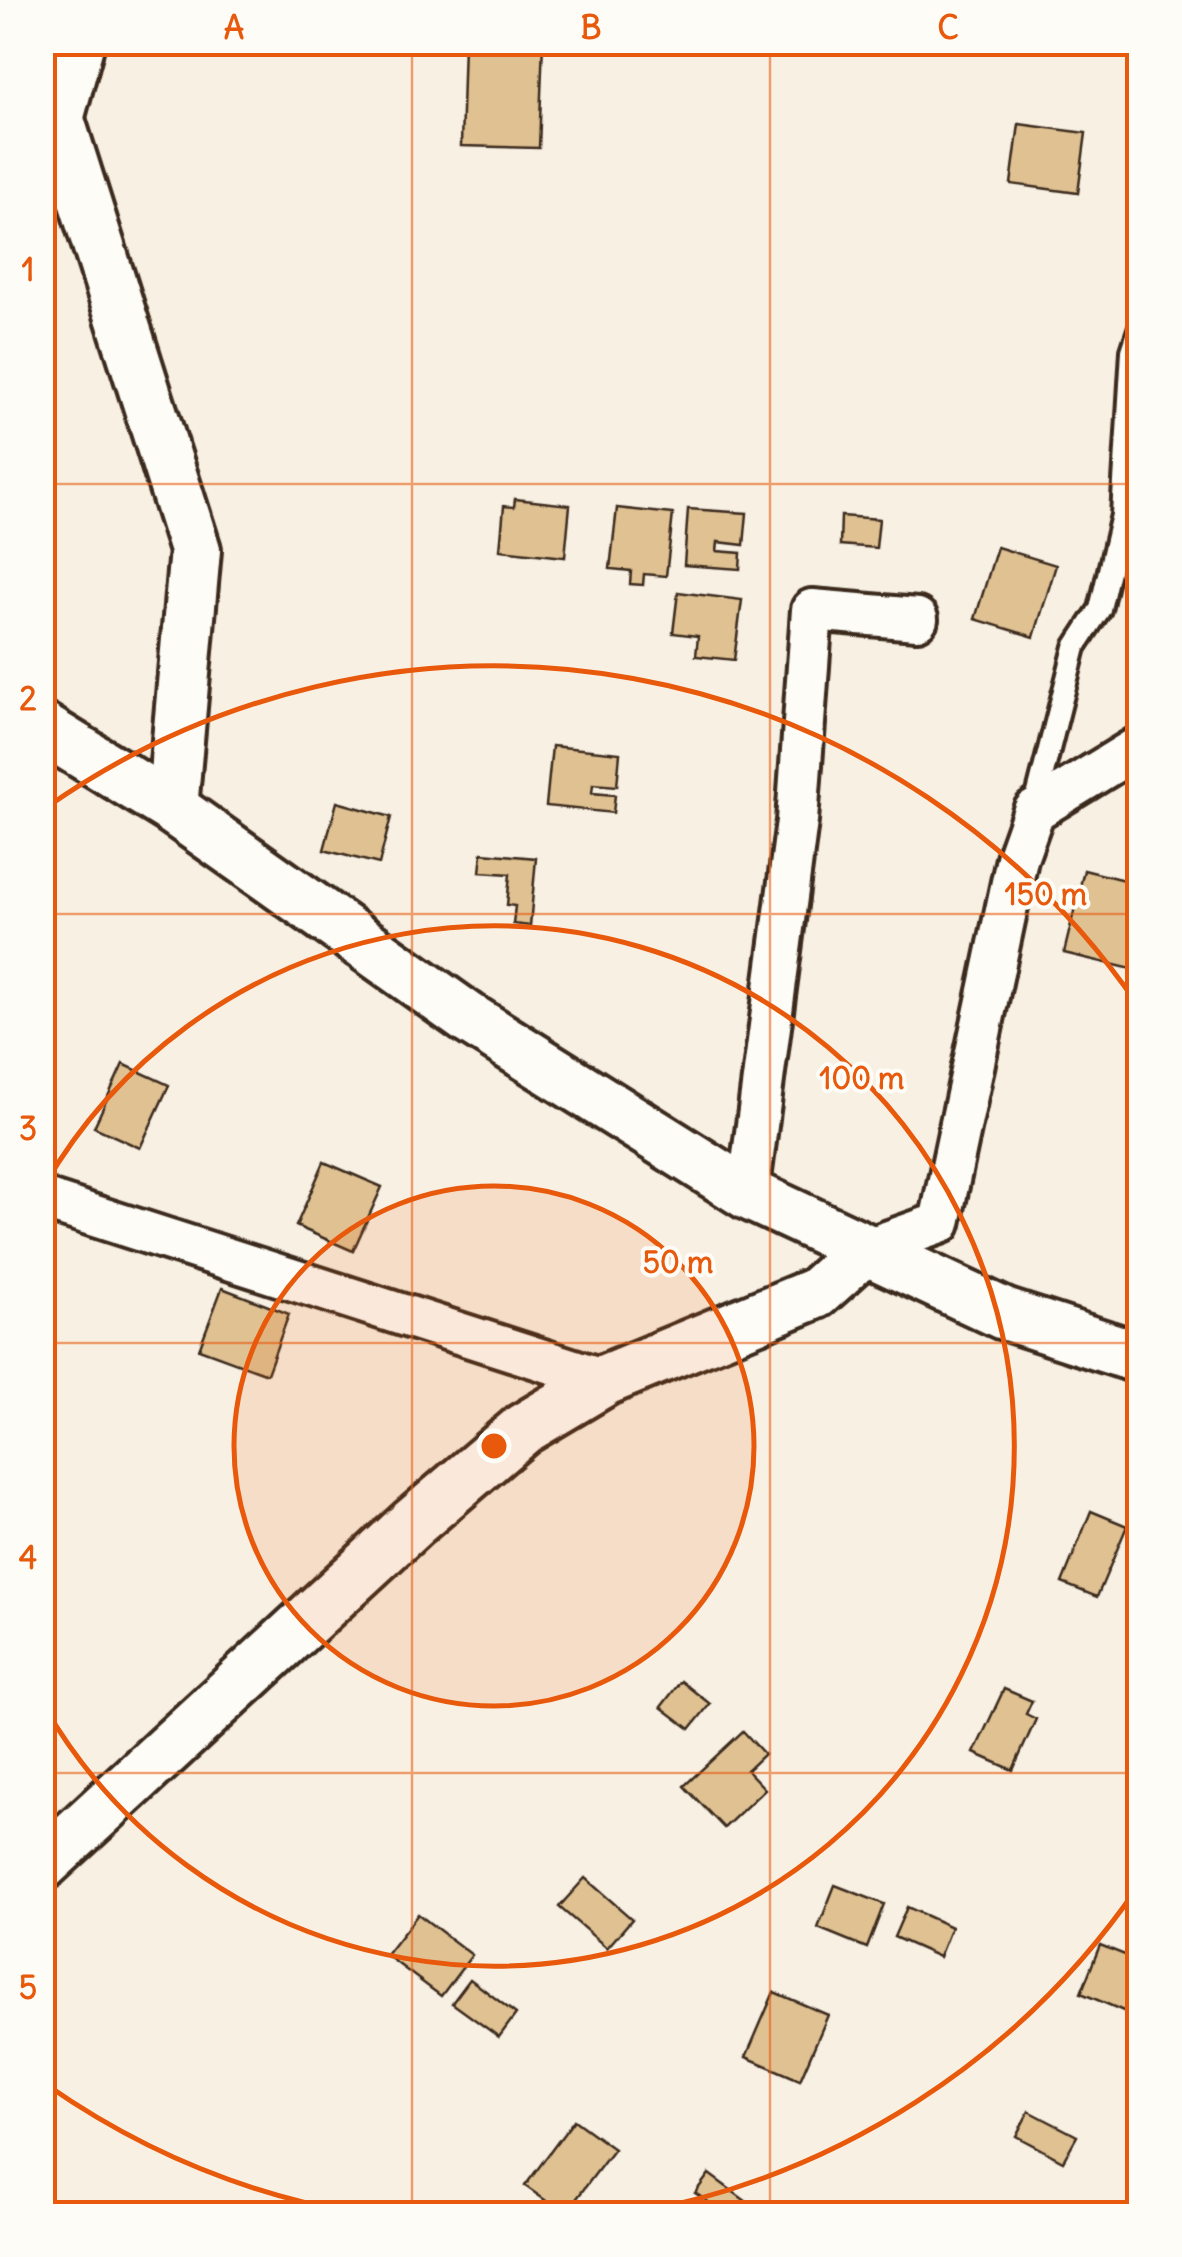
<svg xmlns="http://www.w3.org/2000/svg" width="1182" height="2257" font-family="Delius,sans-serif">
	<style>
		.building { fill: #dfc192; stroke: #3b2a1e; stroke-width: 2.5 }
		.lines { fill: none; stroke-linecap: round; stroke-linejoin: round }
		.service-casing { stroke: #3b2a1e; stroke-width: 28 }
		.minor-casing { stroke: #3b2a1e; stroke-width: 48 }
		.tertiary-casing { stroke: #3b2a1e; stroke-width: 58 }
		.service { stroke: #fdfcf7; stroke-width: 20 }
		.minor { stroke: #fdfcf7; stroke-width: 40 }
		.tertiary { stroke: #fdfcf7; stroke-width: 50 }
		.grid { fill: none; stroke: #e8590c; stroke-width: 2.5; stroke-opacity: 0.55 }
		.ring { fill: none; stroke: #e8590c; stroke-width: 5 }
		.centre { fill: #e8590c; stroke: #fdfcf7; stroke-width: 5 }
		.ring-label { font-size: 30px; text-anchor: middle; font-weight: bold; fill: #e8590c; stroke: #fdfcf7; stroke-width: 8; stroke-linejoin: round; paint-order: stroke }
		.neatline { fill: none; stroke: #e8590c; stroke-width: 4 }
		.grid-label { font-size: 32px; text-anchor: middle; font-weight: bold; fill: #e8590c }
	</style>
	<rect width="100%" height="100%" fill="#f7f0e3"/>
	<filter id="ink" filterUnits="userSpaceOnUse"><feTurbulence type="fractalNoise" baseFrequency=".01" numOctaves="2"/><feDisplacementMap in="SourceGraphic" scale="20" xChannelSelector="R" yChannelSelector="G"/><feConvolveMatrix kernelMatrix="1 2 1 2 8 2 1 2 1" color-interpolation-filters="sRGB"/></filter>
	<g filter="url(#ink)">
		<g class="building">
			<polygon points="464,42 543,42 539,148 461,146"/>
			<polygon points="1019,124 1086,133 1078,193 1011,184"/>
			<polygon points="515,499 570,505 565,557 500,550 504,506 514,507"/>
			<polygon points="617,508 673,514 666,576 644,574 643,585 630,584 631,571 610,569"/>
			<polygon points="688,509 747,513 744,545 718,542 717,551 741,553 740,569 684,565"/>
			<polygon points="841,516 879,519 876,548 840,545"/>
			<polygon points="997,547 1056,565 1034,637 975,619"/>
			<polygon points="678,592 742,600 734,660 696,656 698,636 673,633"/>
			<polygon points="552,746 620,753 617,786 593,784 592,793 615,795 613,813 546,806"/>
			<polygon points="337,802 391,817 379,864 324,850"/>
			<polygon points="482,853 536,858 530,926 513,924 515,906 507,905 510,874 480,872"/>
			<polygon points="1084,870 1140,884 1140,971 1064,953"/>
			<polygon points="123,1064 169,1085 140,1148 94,1127"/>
			<polygon points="324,1162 382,1187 353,1251 296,1226"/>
			<polygon points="222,1288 289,1314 267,1374 199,1349"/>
			<polygon points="1091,1511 1127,1526 1097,1597 1062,1583"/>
			<polygon points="681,1681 710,1704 690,1729 661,1707"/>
			<polygon points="1004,1689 1032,1701 1026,1714 1036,1719 1013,1770 974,1753"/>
			<polygon points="743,1731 764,1754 747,1770 765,1789 724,1828 684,1786"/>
			<polygon points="585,1878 632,1919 607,1948 559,1907"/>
			<polygon points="835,1885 884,1904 867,1948 818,1928"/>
			<polygon points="907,1907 951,1927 939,1957 894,1937"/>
			<polygon points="418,1914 472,1955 441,1996 386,1955"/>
			<polygon points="1100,1945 1140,1961 1140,1999 1133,2015 1081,1993"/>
			<polygon points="470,1979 516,2014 499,2037 452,2003"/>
			<polygon points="774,1992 828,2015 800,2080 746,2057"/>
			<polygon points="1029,2111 1077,2136 1063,2161 1016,2136"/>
			<polygon points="574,2120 614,2149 565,2214 525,2186"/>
			<polygon points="709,2174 758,2210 755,2214 726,2214 695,2193"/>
		</g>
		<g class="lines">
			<g class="service-casing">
				<polyline id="service" points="1034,809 1075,647 1100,609 1122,515 1132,351 1140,327"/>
			</g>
			<g class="minor-casing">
				<g id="minor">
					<polyline points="61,127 84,42"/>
					<polyline points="748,1194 797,821 812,610 917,619"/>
					<polyline points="42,1199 605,1380"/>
					<polyline points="864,1250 940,1223 1017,859 1034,811 1140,746"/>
				</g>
			</g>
			<g class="tertiary-casing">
				<g id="tertiary">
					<polyline points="42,67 195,550 172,808"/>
					<polyline points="42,728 172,808 468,1018 748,1194 1004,1314 1140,1358"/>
					<polyline points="42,1865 413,1523 523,1429 605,1380 816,1293 864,1250"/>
				</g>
			</g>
			<use href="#service" class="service"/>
			<use href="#minor" class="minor"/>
			<use href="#tertiary" class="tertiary"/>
		</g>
	</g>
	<path class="grid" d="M412,42V2214M770,42V2214M42,484H1140M42,914H1140M42,1343H1140M42,1773H1140"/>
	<circle cx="494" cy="1446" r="260" fill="#e8590c" fill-opacity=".12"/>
	<g class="ring">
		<circle cx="494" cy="1446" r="260"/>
		<path d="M44 1186A520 520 0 1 1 44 1706"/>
		<path d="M1137 1888A780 780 0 0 1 629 2214M359 2214A780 780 0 0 1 47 2085M47 807A780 780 0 0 1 1137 1004"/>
	</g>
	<circle cx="494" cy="1446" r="15" class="centre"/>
	<g class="ring-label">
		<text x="1046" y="905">150 m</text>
		<text x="862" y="1089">100 m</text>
		<text x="678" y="1273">50 m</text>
	</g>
	<rect width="1182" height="2257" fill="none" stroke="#fdfcf7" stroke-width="110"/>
	<rect x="55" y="55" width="1072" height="2147" class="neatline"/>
	<g class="grid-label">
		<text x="234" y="39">A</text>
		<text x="591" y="39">B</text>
		<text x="948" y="39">C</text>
		<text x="28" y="281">1</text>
		<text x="28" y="710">2</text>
		<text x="28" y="1140">3</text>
		<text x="28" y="1569">4</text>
		<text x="28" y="1999">5</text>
	</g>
</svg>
